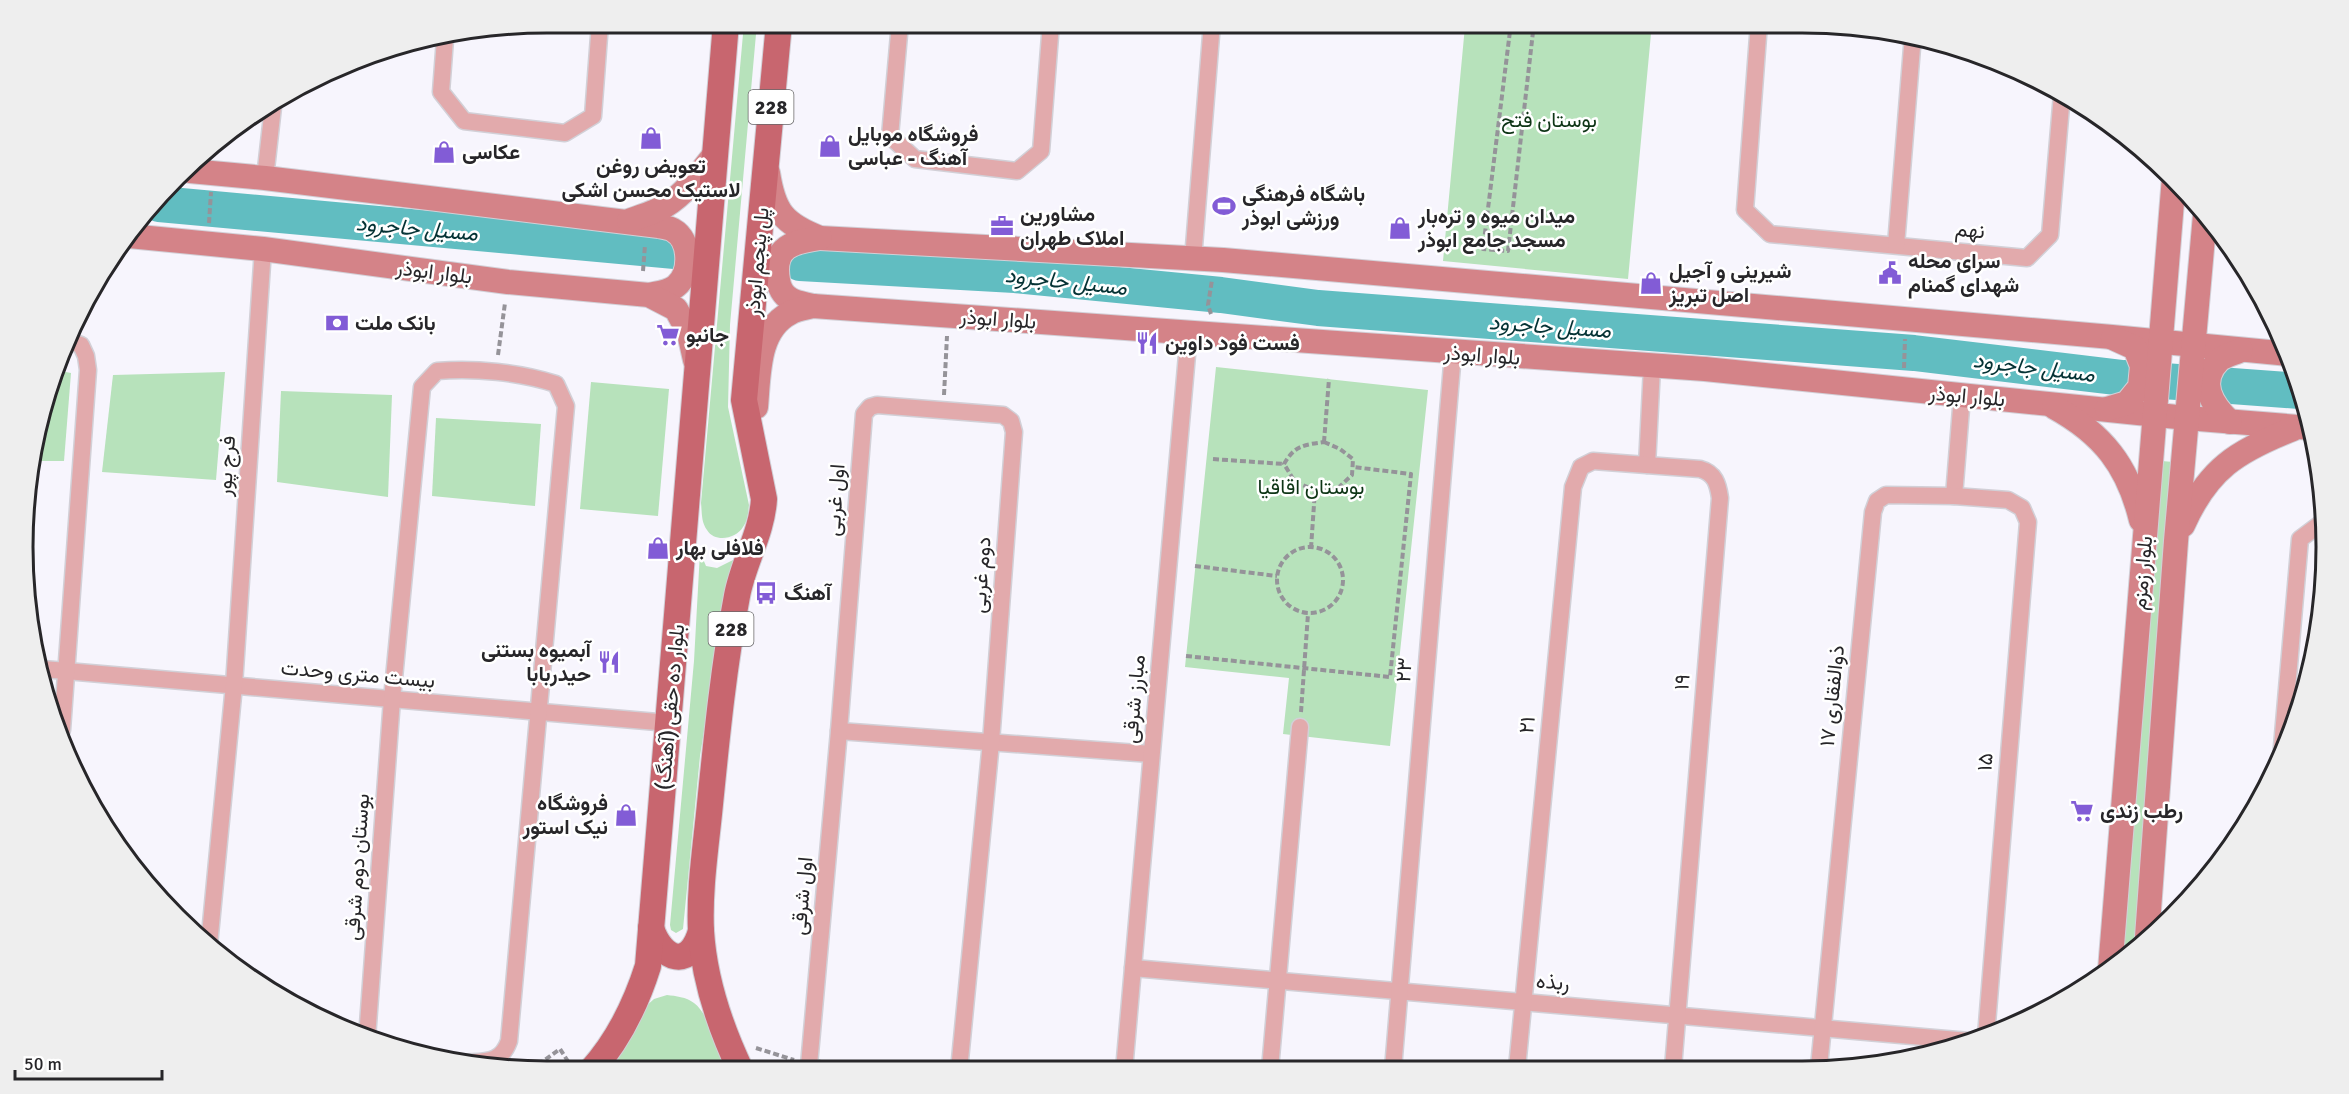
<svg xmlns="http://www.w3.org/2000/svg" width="2349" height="1094" font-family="Signika,Vazirmatn,sans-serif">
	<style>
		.green { fill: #b7e2bb }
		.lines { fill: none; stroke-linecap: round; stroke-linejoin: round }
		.river { stroke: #61bdc1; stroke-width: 36 }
		.street-casing { stroke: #d2d0d7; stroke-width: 19 }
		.secondary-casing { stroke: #d2d0d7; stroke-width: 26 }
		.primary-casing { stroke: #d2d0d7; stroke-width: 28 }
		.path { stroke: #959399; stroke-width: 4; stroke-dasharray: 6 3; stroke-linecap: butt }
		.street { stroke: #e2aaac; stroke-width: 16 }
		.secondary { stroke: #d48388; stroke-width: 24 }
		.primary { stroke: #c8666f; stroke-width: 26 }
		.labels { text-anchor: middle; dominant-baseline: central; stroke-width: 5; stroke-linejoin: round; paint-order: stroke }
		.shield { fill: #fff; stroke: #686769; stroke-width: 1.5 }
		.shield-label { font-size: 20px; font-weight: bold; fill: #272629 }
		.park-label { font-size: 21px; fill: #0d3415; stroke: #fff }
		.poi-label { font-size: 21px; font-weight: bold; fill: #272629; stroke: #fff; text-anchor: start }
		.street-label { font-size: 21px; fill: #272629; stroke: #fff }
		.water-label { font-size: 22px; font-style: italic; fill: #043234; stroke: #fff }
		.rim { fill: none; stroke: #272629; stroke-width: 3 }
	</style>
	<rect width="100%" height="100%" fill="#f7f5fd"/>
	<g class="green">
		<path d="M744,23H757L730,325L728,407L749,505C748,513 748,520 743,527C736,539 715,543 707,530C701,522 702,512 701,503Z"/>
		<polygon points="1437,23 1652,23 1628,279 1443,261 1465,26"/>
		<polygon points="1216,367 1428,390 1390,746 1283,734 1289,678 1185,667"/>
		<polygon points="55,370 71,373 64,461 32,461 33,444"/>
		<polygon points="225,372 216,480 102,472 113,375"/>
		<polygon points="591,382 669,389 658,516 580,509"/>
		<polygon points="281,391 392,395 388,497 277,482"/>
		<polygon points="436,418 541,424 535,506 432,496"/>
		<polygon points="2162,461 2173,462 2134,951 2121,963"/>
		<polygon points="700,552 706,566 717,568 739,557 719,639 700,756 683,929 676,933 671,930 670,925 694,661"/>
		<path d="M667,995C676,996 686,997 694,1003C710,1015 719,1052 727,1071H607L645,1007L654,999Z"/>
	</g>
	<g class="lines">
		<g class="river">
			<polyline points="159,204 675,251"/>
			<polyline points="800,263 1015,275 1221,295 1318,308 1914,353 2123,378 2300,391"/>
		</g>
		<g class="street-casing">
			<g id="street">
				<polyline points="900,23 890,136 915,159 1017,171 1041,151 1051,23"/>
				<polyline points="1759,23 1745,210 1770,234 2027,258 2050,235 2062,94"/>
				<polyline points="445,39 441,92 464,121 565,133 593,116 600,23"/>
				<polyline points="265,178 273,107"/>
				<polyline points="1896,245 1913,35"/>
				<polyline points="1193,259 1212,23"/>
				<polyline points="1647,465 1652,367"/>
				<polyline points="1954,496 1962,396"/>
				<polyline points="43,669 669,723"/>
				<polyline points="62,730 88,370 86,356 81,345 66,340"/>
				<polyline points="839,731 1151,754"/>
				<polyline points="2281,758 2300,539 2324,521"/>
				<polyline points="209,945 234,685 263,249"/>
				<polyline points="1133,968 1969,1041"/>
				<path d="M367,1038L392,699L422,387L437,371C475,368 519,372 556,384L566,406L509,1041C501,1064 485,1061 464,1063"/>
				<polyline points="1819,1067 1873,512 1877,501 1886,495 1954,496 2008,500 2022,508 2028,522 1986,1036"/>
				<path d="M1517,1068L1573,487L1581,467L1593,461L1700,469C1715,473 1718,484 1720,498L1673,1068"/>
				<polyline points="1270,1069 1300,727"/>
				<polyline points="1393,1069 1453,353"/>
				<polyline points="1124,1070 1189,332"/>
				<polyline points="823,1071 809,1065 839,731 864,414 870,407 877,405 1003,415 1011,421 1014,432 991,742 959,1070"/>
			</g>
		</g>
		<g class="secondary-casing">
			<g id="secondary">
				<path d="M190,171L265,178L659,226C663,227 670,228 673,230C691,240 692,273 676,286C669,292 658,293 649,295"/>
				<path d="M768,173C774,212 784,224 820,238L1223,260L2112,337L2289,354"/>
				<path d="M629,221C641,216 654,213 665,206C686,193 700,173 715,154"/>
				<polyline points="129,236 263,249 508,282 649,295 676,309 689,333 695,360"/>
				<path d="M813,306C806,304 796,303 790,299C783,295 779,287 778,280C772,246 793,242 820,238"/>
				<path d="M756,407C759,375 757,330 790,313C797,309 806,308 813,306L1705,369L2187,418L2311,428"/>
				<path d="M2054,407C2103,434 2128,466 2141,520"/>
				<polyline points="2107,409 2127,403 2140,387 2142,366 2135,348 2113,338"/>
				<path d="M2230,422C2212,405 2197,382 2219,360C2224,356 2235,353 2241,350"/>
				<path d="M2183,525C2208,469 2237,451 2293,429"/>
				<polyline points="2147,937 2176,541 2205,215"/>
				<polyline points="2110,970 2174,177"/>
			</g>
		</g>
		<g class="primary-casing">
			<g id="primary">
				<path d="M651,928C662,961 690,970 701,931"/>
				<path d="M591,1071C617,1042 636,1004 648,966L726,23"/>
				<path d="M741,1071C721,1029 704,978 701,931C699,889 706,846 710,804C717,734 724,664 737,596C743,563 762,533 764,499L744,400L779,23"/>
			</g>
		</g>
		<g class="path">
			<polyline points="1511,23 1483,249 1508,251 1534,23"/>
			<polyline points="209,223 211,192"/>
			<polyline points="643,271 645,245"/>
			<polyline points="1211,314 1208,305 1212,280"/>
			<polyline points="498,355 505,303"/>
			<polyline points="1904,368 1905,339"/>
			<polyline points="944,395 947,336"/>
			<path d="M1324,442L1340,449L1353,459L1352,475L1337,489L1315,490L1295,482L1284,464C1295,445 1304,445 1324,442Z"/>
			<polyline points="1324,442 1329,379"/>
			<polyline points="1213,459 1284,464"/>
			<circle cx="1310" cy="580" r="33"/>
			<polyline points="1311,548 1315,490"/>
			<polyline points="1195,566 1277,576"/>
			<polyline points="1186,656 1390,677 1411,474 1353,467"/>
			<polyline points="1301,712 1308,614"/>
			<polyline points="756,1048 794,1060"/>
			<polyline points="531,1070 560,1049 571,1066"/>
		</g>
		<use href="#street" class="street"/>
		<use href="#secondary" class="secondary"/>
		<use href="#primary" class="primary"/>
	</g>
	<defs>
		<g id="shop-bare" transform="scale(1.8)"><path d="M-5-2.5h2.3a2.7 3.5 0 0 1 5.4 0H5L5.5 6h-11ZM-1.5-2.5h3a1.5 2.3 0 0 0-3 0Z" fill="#825cd6" stroke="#fff" stroke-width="2.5" paint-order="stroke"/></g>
		<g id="stadium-bare" transform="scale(1.8)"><path d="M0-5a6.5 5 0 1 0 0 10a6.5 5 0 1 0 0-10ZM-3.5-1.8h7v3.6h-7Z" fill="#825cd6" stroke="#fff" stroke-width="2.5" paint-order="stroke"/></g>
		<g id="office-bare" transform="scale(1.8)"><path d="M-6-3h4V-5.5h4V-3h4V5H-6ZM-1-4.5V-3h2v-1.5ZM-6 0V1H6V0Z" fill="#825cd6" stroke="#fff" stroke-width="2.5" paint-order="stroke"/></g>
		<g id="civic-bare" transform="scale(1.8)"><path d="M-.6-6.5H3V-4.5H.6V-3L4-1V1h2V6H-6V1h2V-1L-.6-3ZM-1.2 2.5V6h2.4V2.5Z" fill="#825cd6" stroke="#fff" stroke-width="2.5" paint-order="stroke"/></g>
		<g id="bank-bare" transform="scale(1.8)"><path d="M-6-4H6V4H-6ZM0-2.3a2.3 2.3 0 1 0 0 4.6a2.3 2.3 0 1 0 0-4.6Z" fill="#825cd6" stroke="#fff" stroke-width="2.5" paint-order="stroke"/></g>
		<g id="supermarket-bare" transform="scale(1.8)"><path d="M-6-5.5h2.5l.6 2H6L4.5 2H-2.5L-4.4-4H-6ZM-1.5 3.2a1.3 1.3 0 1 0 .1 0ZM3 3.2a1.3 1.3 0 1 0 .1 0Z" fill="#825cd6" stroke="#fff" stroke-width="2.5" paint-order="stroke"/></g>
		<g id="restaurant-bare" transform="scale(1.8)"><path d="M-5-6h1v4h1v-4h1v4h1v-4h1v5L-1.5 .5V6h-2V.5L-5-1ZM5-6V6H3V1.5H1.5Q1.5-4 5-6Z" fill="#825cd6" stroke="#fff" stroke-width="2.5" paint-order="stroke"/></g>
		<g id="bus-bare" transform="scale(1.8)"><path d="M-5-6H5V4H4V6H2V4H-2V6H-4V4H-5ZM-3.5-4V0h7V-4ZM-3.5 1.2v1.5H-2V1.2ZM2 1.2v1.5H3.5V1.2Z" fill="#825cd6" stroke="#fff" stroke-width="2.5" paint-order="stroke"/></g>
	</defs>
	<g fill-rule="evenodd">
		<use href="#shop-bare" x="651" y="138"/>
		<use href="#shop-bare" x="830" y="146"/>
		<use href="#shop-bare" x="444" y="152"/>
		<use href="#stadium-bare" x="1224" y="206"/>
		<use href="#office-bare" x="1002" y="226"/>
		<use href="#shop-bare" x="1400" y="228"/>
		<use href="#civic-bare" x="1890" y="273"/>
		<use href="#shop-bare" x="1651" y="283"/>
		<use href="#bank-bare" x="337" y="323"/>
		<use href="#supermarket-bare" x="668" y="335"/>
		<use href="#restaurant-bare" x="1147" y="343"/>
		<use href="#shop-bare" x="658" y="548"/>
		<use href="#bus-bare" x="766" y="593"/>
		<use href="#restaurant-bare" x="609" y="662"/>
		<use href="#supermarket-bare" x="2082" y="811"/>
		<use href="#shop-bare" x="626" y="815"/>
	</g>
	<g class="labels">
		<g class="shield">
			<rect x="748.5" y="90" width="45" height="34" rx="4.5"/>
			<rect x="708.5" y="612" width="45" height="34" rx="4.5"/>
		</g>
		<g class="shield-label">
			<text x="771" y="107">228</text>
			<text x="731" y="629">228</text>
		</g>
		<g class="park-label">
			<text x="1549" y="120">بوستان فتح</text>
			<text x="1311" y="487">بوستان اقاقیا</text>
		</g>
		<g class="poi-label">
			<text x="848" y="134">فروشگاه موبایل<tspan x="848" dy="24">آهنگ - عباسی</tspan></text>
			<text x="462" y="152">عکاسى</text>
			<text x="651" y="166" text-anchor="middle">تعویض روغن<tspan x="651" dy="24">لاستیک محسن اشکی</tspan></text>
			<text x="1242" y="194">باشگاه فرهنگی<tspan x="1242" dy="24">ورزشی ابوذر</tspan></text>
			<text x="1020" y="214">مشاورین<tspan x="1020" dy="24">املاک طهران</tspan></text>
			<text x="1418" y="216">میدان میوه و تره‌بار<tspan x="1418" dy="24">مسجد جامع ابوذر</tspan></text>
			<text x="1908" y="261">سرای محله<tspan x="1908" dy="24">شهدای گمنام</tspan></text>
			<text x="1669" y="271">شیرینی و آجیل<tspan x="1669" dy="24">اصل تبریز</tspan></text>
			<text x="355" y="323">بانک ملت</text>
			<text x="686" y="335">جانبو</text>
			<text x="1165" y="343">فست فود داوین</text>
			<text x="676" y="548">فلافلی بهار</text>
			<text x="784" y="593">آهنگ</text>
			<text x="591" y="650" text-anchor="end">آبمیوه بستنی<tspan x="591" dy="24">حیدربابا</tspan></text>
			<text x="608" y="803" text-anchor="end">فروشگاه<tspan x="608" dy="24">نیک استور</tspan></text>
			<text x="2100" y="811">رطب زندی</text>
		</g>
		<g class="street-label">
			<text transform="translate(1970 230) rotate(5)">نهم</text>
			<text transform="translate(757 262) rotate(-85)">پل پنجم ابوذر</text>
			<text transform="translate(434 272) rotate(7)">بلوار ابوذر</text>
			<text transform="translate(998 319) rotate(4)">بلوار ابوذر</text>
			<text transform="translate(1482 355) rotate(4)">بلوار ابوذر</text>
			<text transform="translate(1967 396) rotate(5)">بلوار ابوذر</text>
			<text transform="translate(226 466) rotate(-86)">فرج پور</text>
			<text transform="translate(835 500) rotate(-86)">اول غربی</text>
			<text transform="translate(2142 573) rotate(-85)">بلوار زمزم</text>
			<text transform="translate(981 575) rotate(-86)">دوم غربی</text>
			<text transform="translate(1404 670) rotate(-85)">۲۳</text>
			<text transform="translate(358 674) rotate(5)">بیست متری وحدت</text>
			<text transform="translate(1682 682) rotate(-85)">۱۹</text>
			<text transform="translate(1832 696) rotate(-84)">ذوالفقاری ۱۷</text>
			<text transform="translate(1134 699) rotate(-85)">مبارز شرقی</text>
			<text transform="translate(670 707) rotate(-85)">بلوار ده حقی (آهنگ)</text>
			<text transform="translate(1527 725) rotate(-84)">۲۱</text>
			<text transform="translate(1985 762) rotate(-85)">۱۵</text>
			<text transform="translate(357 867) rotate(-86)">بوستان دوم شرقی</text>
			<text transform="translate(802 896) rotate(-85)">اول شرقی</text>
			<text transform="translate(1553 982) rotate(5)">ربذه</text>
		</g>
		<g class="water-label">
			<text transform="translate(417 228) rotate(5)">مسیل جاجرود</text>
			<text transform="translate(1066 281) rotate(6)">مسیل جاجرود</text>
			<text transform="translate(1550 326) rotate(4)">مسیل جاجرود</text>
			<text transform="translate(2034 367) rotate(7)">مسیل جاجرود</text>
		</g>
	</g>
	<path d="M0 0H2349V1094H0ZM547 33H1802A514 514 0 0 1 2316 547V547A514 514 0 0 1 1802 1061H547A514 514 0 0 1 33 547V547A514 514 0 0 1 547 33Z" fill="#eee" fill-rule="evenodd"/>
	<path class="rim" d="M547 33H1802A514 514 0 0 1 2316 547V547A514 514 0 0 1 1802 1061H547A514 514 0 0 1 33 547V547A514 514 0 0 1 547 33Z"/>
	<path d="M15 1070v9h147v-9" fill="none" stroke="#272629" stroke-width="3"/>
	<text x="24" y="1070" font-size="18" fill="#272629" stroke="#ffffff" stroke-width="4.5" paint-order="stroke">50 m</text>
</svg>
